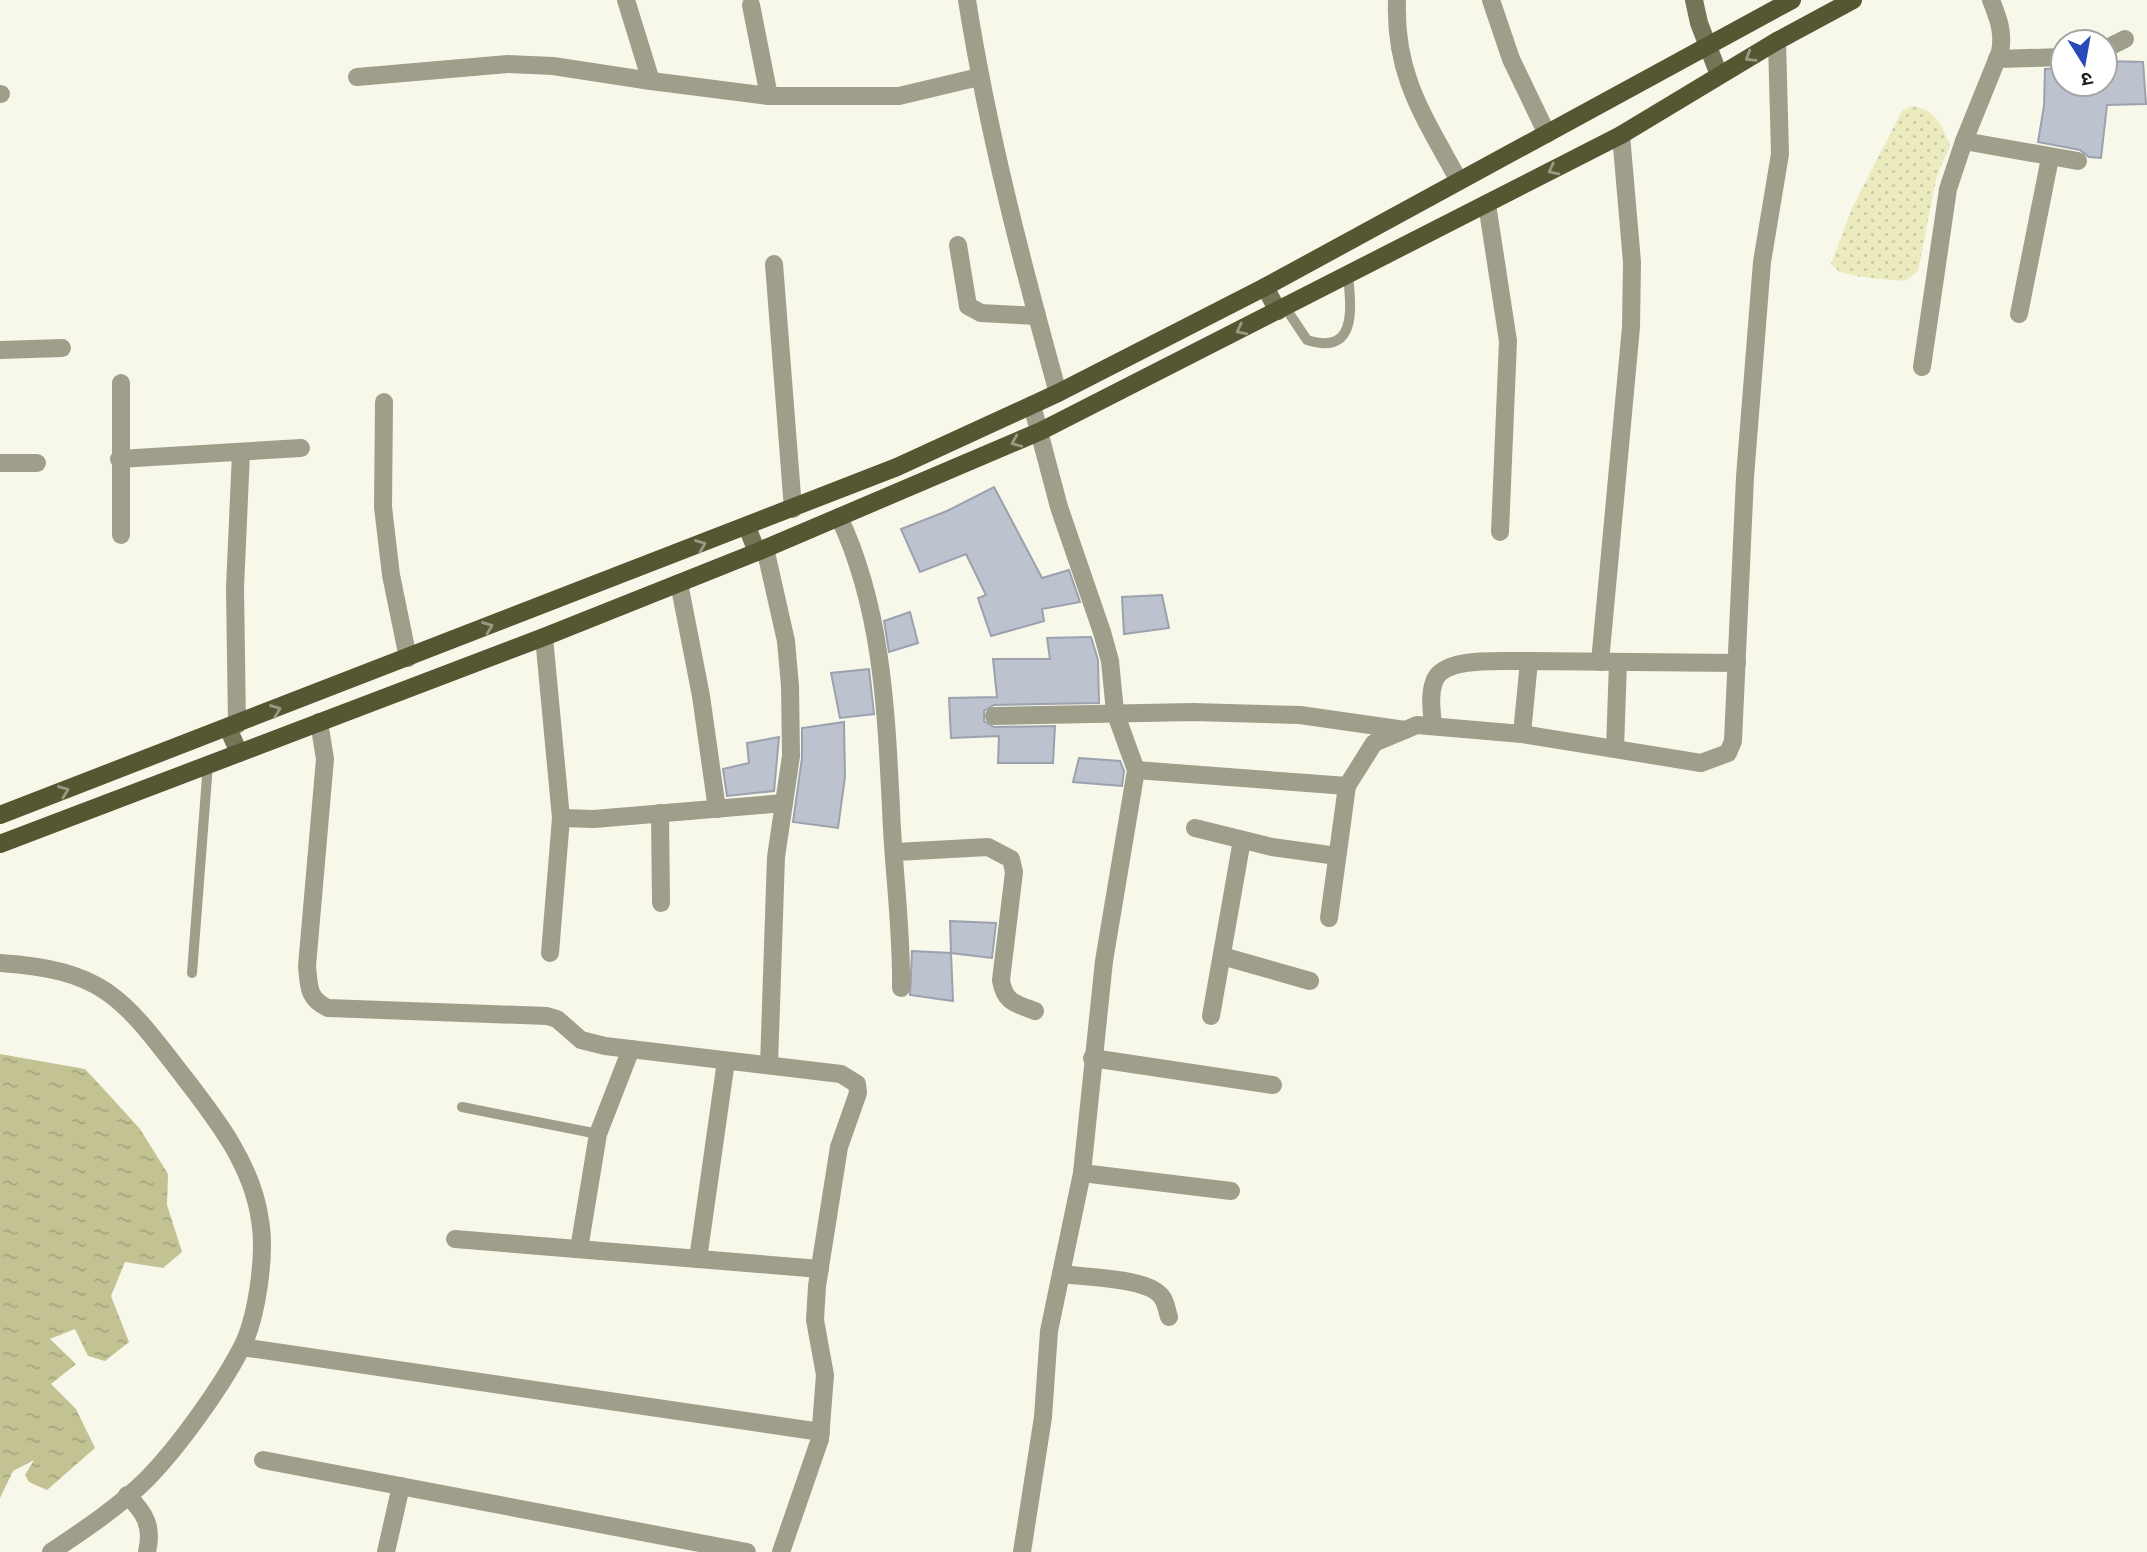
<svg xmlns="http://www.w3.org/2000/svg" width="2147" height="1552" font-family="Jost,'Noto Sans Devanagari',sans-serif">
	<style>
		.park { fill: url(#park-dots) }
		.water { fill: url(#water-ripples) }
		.building { fill: #bcc2ce; stroke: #9ba1ad; stroke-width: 2 }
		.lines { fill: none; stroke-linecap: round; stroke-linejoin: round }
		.lane { stroke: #9e9e8a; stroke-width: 10 }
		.street { stroke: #9e9e8a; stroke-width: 18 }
		.secondary { stroke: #747457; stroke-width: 18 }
		.primary { stroke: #565632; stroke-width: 18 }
		.oneway { stroke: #9a9a84 }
	</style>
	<defs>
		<pattern id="park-dots" width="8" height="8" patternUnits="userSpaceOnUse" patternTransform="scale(1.75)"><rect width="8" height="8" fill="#ebebbf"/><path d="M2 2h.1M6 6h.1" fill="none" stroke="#c9c9a4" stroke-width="1.8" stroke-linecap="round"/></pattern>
		<pattern id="water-ripples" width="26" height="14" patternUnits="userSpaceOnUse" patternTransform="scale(1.75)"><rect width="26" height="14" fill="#c2c293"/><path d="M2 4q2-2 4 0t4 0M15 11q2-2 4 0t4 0" fill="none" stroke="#a6a67e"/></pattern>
	</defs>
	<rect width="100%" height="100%" fill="#f7f8ea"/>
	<path class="park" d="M1911,106C1936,109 1941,124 1950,146L1937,175L1918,271L1905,281L1862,277L1840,272L1831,264L1852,208L1902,111Z"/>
	<polygon class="water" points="0,1054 85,1069 111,1097 140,1129 168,1174 167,1205 182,1252 163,1268 125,1262 111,1296 129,1342 105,1361 88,1356 75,1329 50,1339 76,1364 51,1384 76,1409 95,1448 47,1490 29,1482 25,1475 34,1460 13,1471 0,1498"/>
	<g class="building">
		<polygon points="2105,61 2143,62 2146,104 2107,105 2101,158 2089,157 2080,150 2038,142 2044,106 2045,69 2063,68 2063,84 2105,84"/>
		<polygon points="994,487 1042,578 1069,570 1080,602 1042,609 1044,621 991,636 978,598 986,595 966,554 920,572 901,529 947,511"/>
		<polygon points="1162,595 1169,628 1124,634 1122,597"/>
		<polygon points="910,612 918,643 889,652 884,621"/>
		<polygon points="1091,637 1098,660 1099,703 994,705 984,711 984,721 994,727 1055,726 1053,763 998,763 999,736 951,738 949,698 997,697 993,659 1050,659 1047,638"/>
		<polygon points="869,669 874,714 840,718 831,673"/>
		<polygon points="844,722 845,777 838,828 793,822 802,758 802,728"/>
		<polygon points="779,737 774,791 727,796 723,769 749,763 747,743"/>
		<polygon points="1079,758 1120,761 1124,771 1122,786 1073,782"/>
		<polygon points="950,921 996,923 992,958 951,953"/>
		<polygon points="912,951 951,953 953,1001 910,995"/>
	</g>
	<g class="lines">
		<g class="lane">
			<path d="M1285,307L1307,340C1358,356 1351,307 1348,275"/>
			<polyline points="192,973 208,764"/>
			<polyline points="462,1107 598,1134"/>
		</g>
		<g class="street">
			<polyline points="626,0 651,81 769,96"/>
			<path d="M967,0C988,133 1022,263 1058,393"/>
			<path d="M1397,0C1394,76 1425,118 1459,181"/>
			<polyline points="1491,0 1511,59 1547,134"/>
			<polyline points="751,5 769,96 899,96 979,77"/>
			<polyline points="2105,49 2125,39"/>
			<polyline points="1997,59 2063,57"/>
			<polyline points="357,77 508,64 553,66 651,81"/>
			<polyline points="0,94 1,94"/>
			<path d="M1964,141L2000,52C2004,32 1998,18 1991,0"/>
			<polyline points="1487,204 1508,341 1500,532"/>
			<polyline points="958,245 968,306 981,313 1037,316"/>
			<polyline points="774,264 793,509"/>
			<polyline points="2019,314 2050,158"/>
			<polyline points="0,350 62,348"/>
			<polyline points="1922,367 1948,189 1964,141 2078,161"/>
			<polyline points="384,402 383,507 391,575 408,658"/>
			<polyline points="119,459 301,448"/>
			<polyline points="0,463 37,463"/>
			<path d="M839,517C882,608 886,709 891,808C893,868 902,927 901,988"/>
			<polyline points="121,535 121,383"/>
			<polyline points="765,548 786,641 790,686 791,756 776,857 769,1065"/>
			<polyline points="679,583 701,696 717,809"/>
			<polyline points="544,637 561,818 550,953"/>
			<polyline points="1600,662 1631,327 1632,262 1621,135"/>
			<polyline points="994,716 1193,712 1300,715 1405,730"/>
			<path d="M319,722L325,759L307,966C309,987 308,999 328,1008L547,1016L557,1019L581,1040L605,1046L841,1074L857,1084L858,1093L839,1147L817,1286L815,1320L825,1375L820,1439L781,1552"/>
			<polyline points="237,725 235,588 241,453"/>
			<path d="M1433,726C1432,712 1429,696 1434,682C1442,655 1505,662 1529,661"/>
			<polyline points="1522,734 1529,661 1737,663"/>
			<polyline points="1615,749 1618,662"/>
			<polyline points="1136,770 1347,786 1374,743 1417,725 1522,734 1701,763 1728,753 1733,741 1745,477 1762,262 1780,154 1777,41"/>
			<polyline points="660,813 661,903"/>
			<polyline points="561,818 594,819 784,803"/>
			<polyline points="1195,828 1272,847 1337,856"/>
			<path d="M896,852L988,847L1011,859L1014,872L1001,980C1004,1002 1016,1004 1035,1011"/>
			<polyline points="1329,918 1347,786"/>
			<polyline points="1222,956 1310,981"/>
			<path d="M0,963C101,970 121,995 180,1072C214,1116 252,1163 260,1220C266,1254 257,1319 241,1349C220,1389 179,1446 148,1478C120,1506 84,1530 51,1552"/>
			<polyline points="1211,1016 1242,840"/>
			<polyline points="1092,1058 1273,1085"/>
			<polyline points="1082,1173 1231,1191"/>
			<polyline points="455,1239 820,1269"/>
			<polyline points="579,1249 598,1134 631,1049"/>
			<polyline points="698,1259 726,1061"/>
			<path d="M1061,1274C1084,1277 1141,1278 1158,1293C1166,1299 1166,1308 1169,1317"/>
			<polyline points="242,1347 821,1432"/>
			<polyline points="263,1460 747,1552"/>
			<path d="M127,1495C145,1513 153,1526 147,1552"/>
			<polyline points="386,1552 401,1486"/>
			<polyline points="1022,1552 1043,1417 1049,1331 1082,1173 1104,961 1136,770 1115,712 1110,661 1102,632 1059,507 1032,405"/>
		</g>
		<g class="secondary">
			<polyline points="1694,0 1699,23 1719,75"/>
			<polyline points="1265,287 1278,311"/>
			<polyline points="747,527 757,552"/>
			<polyline points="228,728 239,753"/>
		</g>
		<g class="primary">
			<polyline points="0,815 897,467 1058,393 1265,287 1792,0"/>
			<polyline points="0,844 544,637 757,552 1041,431 1621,135 1777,41 1853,0"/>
		</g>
	</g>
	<defs><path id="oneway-chevron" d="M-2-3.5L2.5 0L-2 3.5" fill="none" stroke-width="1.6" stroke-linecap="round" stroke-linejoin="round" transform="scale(1.75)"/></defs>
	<g class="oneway">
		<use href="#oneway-chevron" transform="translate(1750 57) rotate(149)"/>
		<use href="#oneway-chevron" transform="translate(1553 170) rotate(153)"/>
		<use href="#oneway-chevron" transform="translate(1241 330) rotate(153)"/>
		<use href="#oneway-chevron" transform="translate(1016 442) rotate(157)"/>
		<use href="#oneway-chevron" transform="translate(701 545) rotate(-21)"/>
		<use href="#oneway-chevron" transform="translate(488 627) rotate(-21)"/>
		<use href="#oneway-chevron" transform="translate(276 710) rotate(-21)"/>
		<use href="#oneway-chevron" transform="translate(64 791) rotate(-21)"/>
	</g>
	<g transform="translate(2084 63) rotate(169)"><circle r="33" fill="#ffffff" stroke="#a5a5a3" stroke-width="2"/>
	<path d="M0-5L12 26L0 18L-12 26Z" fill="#2849b9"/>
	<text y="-10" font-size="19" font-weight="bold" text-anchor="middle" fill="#1e1e19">उ</text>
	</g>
</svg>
